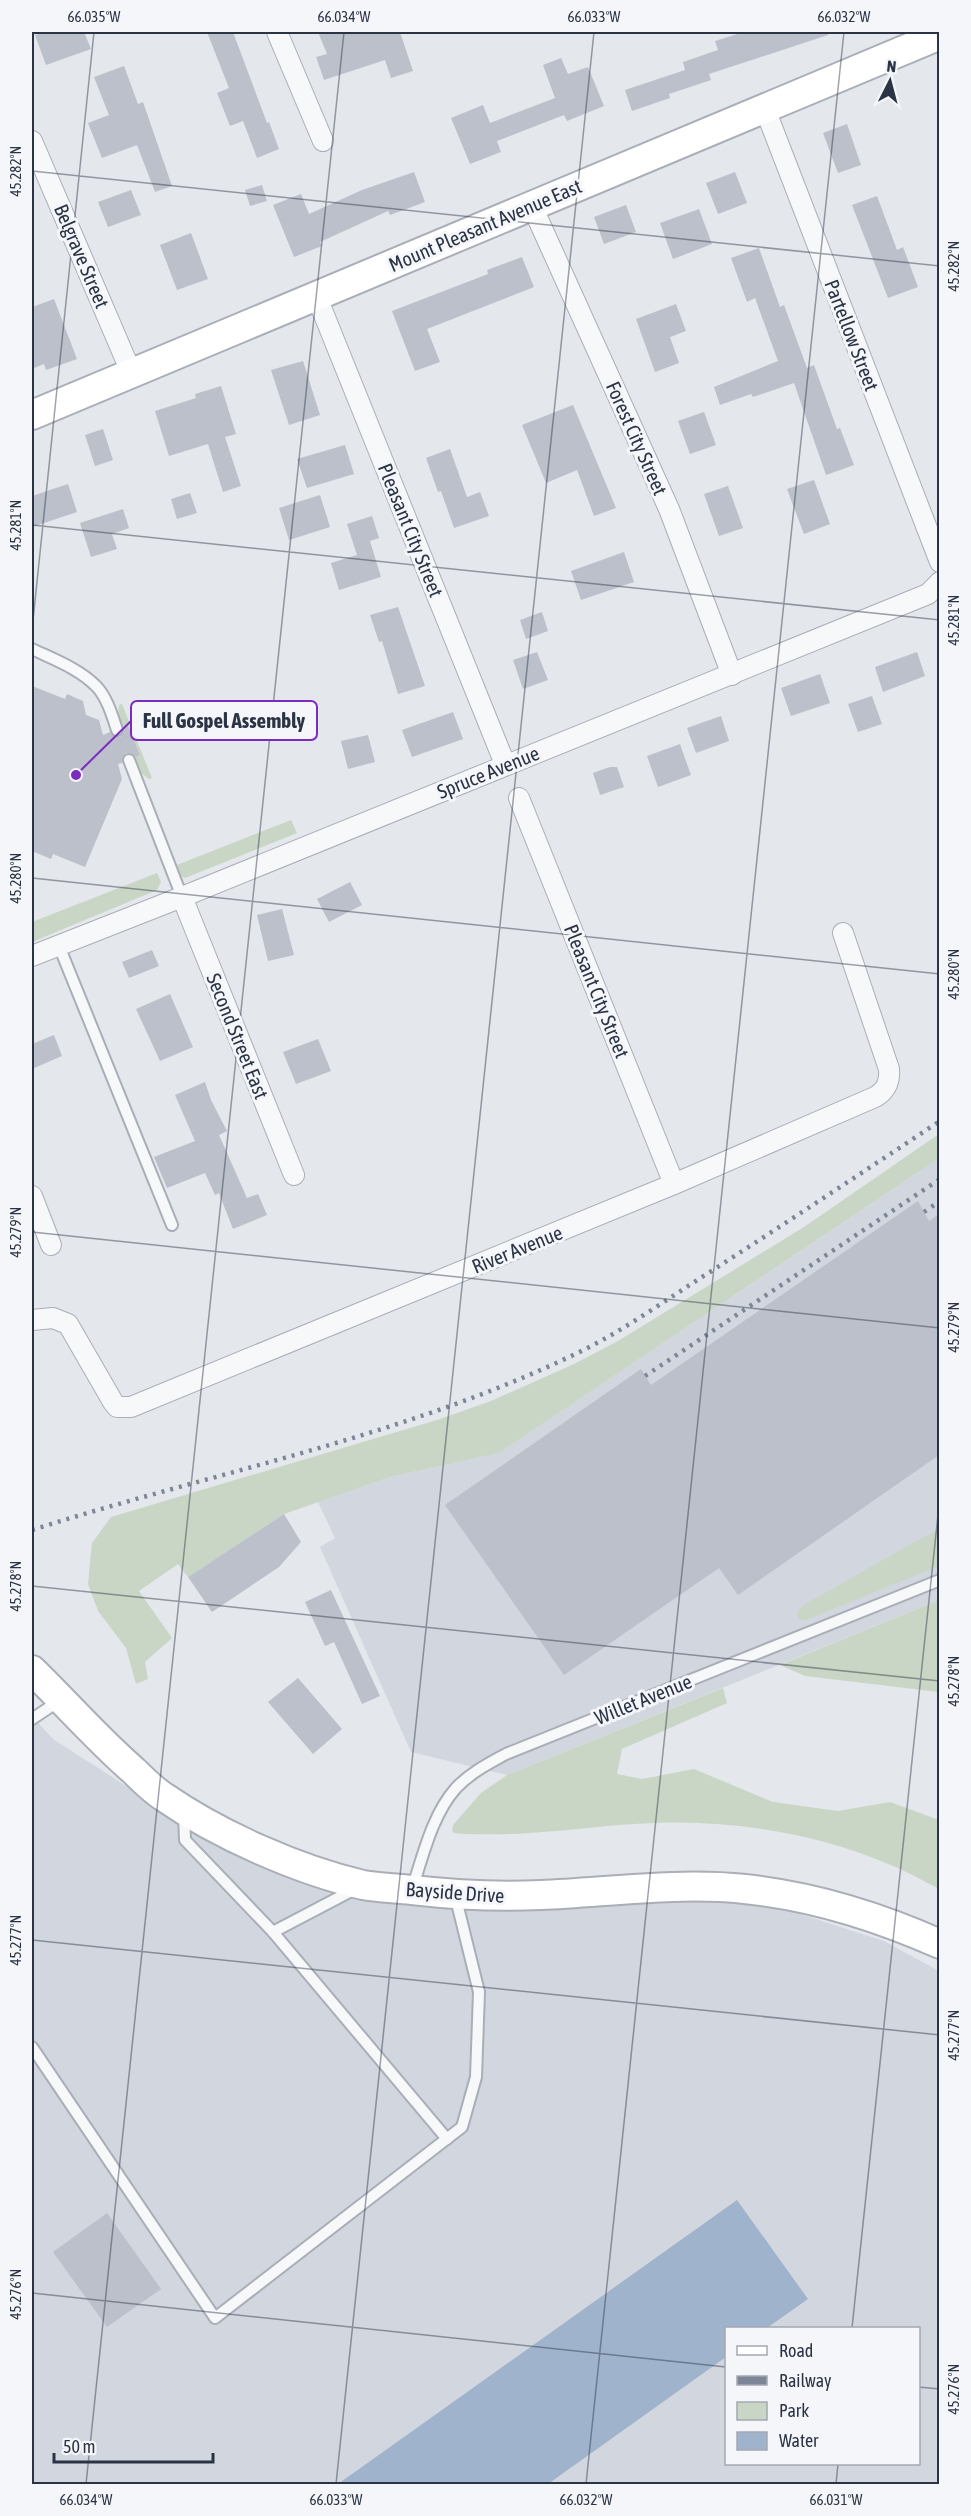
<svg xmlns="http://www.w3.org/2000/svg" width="971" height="2516" font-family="'Asap Condensed',sans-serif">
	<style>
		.built { fill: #d2d6de; fill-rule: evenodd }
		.green { fill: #c9d6c5 }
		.water { fill: #9fb4cc }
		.building { fill: #bbc0ca }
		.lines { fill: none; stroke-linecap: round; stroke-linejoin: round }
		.lane-casing { stroke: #a9aeb7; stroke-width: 14 }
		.street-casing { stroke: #a9aeb7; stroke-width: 22 }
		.secondary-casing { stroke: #a9aeb7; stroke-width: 32 }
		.lane { stroke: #f7f8fa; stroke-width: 10 }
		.street { stroke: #f7f8fa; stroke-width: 20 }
		.secondary { stroke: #fff; stroke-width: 28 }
		.rail { stroke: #7d8696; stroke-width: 4.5; stroke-dasharray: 3 6; stroke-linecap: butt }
		.ticks { fill: none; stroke: #2b3445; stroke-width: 1.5; stroke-opacity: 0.45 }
		.labels { text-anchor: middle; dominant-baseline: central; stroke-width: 6; stroke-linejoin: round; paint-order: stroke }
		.street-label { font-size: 20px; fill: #2b3445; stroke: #f4f6f9 }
		.leader { fill: none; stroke: #7b2cbf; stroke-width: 2 }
		.callout-dot { fill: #7b2cbf; stroke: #f4f6f9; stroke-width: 2 }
		.callout { fill: #f4f6f9; stroke: #7b2cbf; stroke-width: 2 }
		.callout-label { font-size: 21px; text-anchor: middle; font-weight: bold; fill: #2b3445 }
		.neatline { fill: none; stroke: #2b3445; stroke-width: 2 }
		.ticks-label { font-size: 15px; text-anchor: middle; fill: #2b3445 }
	</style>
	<rect width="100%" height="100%" fill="#e4e7ec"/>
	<g class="built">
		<polygon points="939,1158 939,1600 507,1775 411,1752 320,1547 335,1538 318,1502 390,1477 499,1453"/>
		<path d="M32,1716L53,1739L184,1823L363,1885L716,1887L884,1941L939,1971V2484H32ZM726,2328H918V2464H726Z"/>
	</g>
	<g class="green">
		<polygon points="122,704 152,778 149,779 141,773 135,757 140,755 128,726 123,727 118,716 119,705"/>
		<polygon points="291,820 297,833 185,878 181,876 177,865"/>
		<polygon points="157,873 161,882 157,890 32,942 32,922"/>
		<polygon points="939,1134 939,1158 499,1453 390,1477 284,1514 188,1577 178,1564 139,1591 172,1638 145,1662 148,1679 136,1684 126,1648 98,1611 88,1584 92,1543 111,1517 437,1420 491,1401 574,1364 618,1341 804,1227"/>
		<polygon points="939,1530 939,1566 806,1620 801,1620 797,1616 798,1611 804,1605 916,1541"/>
		<polygon points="939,1600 939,1692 805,1676 780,1665"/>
		<path d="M723,1688L727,1703L622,1749L617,1774L642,1779L694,1769L773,1802L838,1811L890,1802L939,1820V1889C922,1880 904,1870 886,1863C815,1833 732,1820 655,1823C612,1824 570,1831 528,1833C507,1835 485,1834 464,1834L454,1833L452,1830L453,1825L481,1793L507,1775Z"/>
	</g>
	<polygon class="water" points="737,2200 808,2299 767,2328 726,2328 726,2357 548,2484 338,2484"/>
	<g class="building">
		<polygon points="45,32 84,32 91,49 46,65 35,35"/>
		<polygon points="207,32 233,32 267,123 269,122 279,149 257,158 243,121 230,126 217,93 229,88"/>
		<polygon points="318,32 400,32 413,71 391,78 385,60 324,80 316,57 327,54"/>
		<polygon points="744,32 828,32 828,35 709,74 711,80 669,94 670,98 632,111 625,90 685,70 683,62 718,50 715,41"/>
		<polygon points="561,58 568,74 588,67 604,106 567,121 564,115 497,141 501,152 470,164 451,118 483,105 490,123 555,98 543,65"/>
		<polygon points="124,66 138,104 143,102 172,186 155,192 137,145 102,158 88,123 109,115 94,77"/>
		<polygon points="847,124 861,165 838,173 823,133"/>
		<polygon points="414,172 425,202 390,215 388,211 320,242 322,246 294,257 273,205 301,194 309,214 362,190"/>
		<polygon points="735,172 747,203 718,214 706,183"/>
		<polygon points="262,185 267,201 250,206 245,190"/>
		<polygon points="131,190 141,215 108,227 98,202"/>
		<polygon points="877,196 897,250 903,247 918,287 888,298 852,205"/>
		<polygon points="626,205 636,232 604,244 594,217"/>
		<polygon points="699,209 712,244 673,259 660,223"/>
		<polygon points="191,233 208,279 177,290 160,245"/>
		<polygon points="759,248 780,307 784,305 807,368 814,365 837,429 840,428 854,465 826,475 794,383 753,397 751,394 720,405 714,387 778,361 755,298 747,302 731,258"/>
		<polygon points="522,257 534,287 427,329 440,362 415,371 392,311 488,274 487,270"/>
		<polygon points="54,299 77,359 46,370 44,364 32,369 32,307"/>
		<polygon points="676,304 686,331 670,337 679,363 655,372 636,319"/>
		<polygon points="303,361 320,415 289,425 271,370"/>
		<polygon points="221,386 236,434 225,437 241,486 223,492 208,444 169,456 155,411 196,398 195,394"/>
		<polygon points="573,405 616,508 594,516 577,470 546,483 522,425"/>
		<polygon points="704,412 716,445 690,454 678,421"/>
		<polygon points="103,429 113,460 95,466 85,435"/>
		<polygon points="345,445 354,474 307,488 297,459"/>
		<polygon points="450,449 467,497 480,492 489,516 454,528 441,491 438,492 426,458"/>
		<polygon points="814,480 830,524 804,534 787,489"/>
		<polygon points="68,484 77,512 32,527 32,496"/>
		<polygon points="728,486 743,528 719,536 704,494"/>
		<polygon points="190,493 197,513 177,519 171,499"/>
		<polygon points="320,495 330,527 289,540 279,508"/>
		<polygon points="123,509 129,528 112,534 117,549 91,557 80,523"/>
		<polygon points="372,516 379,538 370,541 381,577 339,590 331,563 357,555 347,524"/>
		<polygon points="624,552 634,582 581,600 571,571"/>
		<polygon points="398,607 425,686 398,694 382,641 379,642 370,615"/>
		<polygon points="542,612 548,631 526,639 520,620"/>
		<polygon points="537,652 548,680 523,689 513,660"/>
		<polygon points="917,652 925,676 883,692 875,667"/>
		<polygon points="820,674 830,703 791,716 781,688"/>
		<polygon points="32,686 65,699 67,694 83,701 86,715 99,720 103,735 110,732 115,737 120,737 124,732 124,727 128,726 140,755 136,757 131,753 126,753 122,758 122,763 118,764 122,779 85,867 53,854 51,859 32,851"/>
		<polygon points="872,696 882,724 858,732 848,704"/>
		<polygon points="453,712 463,739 412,757 402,730"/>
		<polygon points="721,716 729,741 696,753 687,728"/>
		<polygon points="368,735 375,762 348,769 341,741"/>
		<polygon points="680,744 691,775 658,787 647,756"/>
		<polygon points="610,767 617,767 624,787 600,795 593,773"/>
		<polygon points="350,882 362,905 329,922 317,899"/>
		<polygon points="282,909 294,955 268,961 257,915"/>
		<polygon points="152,950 159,966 129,978 122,962"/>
		<polygon points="170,994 193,1047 160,1061 136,1009"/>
		<polygon points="54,1035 62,1056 32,1069 32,1044"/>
		<polygon points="318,1039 331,1071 296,1084 283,1052"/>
		<polygon points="205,1082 211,1100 227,1131 219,1135 247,1198 258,1194 267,1215 233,1229 219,1193 215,1195 205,1173 167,1188 154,1157 195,1141 175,1095"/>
		<polygon points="918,1201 929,1221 939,1214 939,1455 738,1595 719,1568 564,1675 445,1505 641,1369 651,1385"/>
		<polygon points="284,1514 301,1542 279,1567 212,1612 188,1577"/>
		<polygon points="331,1590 380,1696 362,1704 334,1642 325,1646 305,1602"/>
		<polygon points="298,1678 342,1729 313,1754 268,1702"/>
		<polygon points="107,2213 161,2289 107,2327 53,2252"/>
	</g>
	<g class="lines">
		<g class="lane-casing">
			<g id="lane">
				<path d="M32,649C53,659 80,669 97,687C107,698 112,715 117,730"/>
				<polyline points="129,760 182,897"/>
				<polyline points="59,946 172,1225"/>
				<polyline points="32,1719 59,1701"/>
				<polyline points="184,1815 185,1840 273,1932 447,2139"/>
				<path d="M412,1889C423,1856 432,1815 456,1788C470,1773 488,1764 506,1754L940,1580"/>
				<polyline points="273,1932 355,1889"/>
				<polyline points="32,2047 215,2318 462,2127 476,2077 479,1992 455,1895"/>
			</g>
		</g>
		<g class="street-casing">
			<g id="street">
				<polyline points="277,32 323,141"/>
				<polyline points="765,109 940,562"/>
				<polyline points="32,141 131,372"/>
				<polyline points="532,206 669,509 732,675"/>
				<polyline points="316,295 505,764"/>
				<polyline points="519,798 674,1184"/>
				<polyline points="182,897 294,1175"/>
				<polyline points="32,956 182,897 928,594 940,582"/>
				<polyline points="32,1196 51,1245"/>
				<path d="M32,1320L53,1318L68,1324L113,1402L117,1407H131L674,1184L875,1097C887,1090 890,1081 889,1069L843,933"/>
			</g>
		</g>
		<g class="secondary-casing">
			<g id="secondary">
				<polyline points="32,415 940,35"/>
				<path d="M32,1670C66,1703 98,1740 134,1771C143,1780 153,1790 164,1797C219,1835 298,1870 363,1885C379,1888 396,1888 412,1890C456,1895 498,1897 541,1895C609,1892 677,1882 745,1889C813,1896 877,1916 940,1944"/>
			</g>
		</g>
		<use href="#lane" class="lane"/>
		<use href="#street" class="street"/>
		<use href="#secondary" class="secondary"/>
		<g class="rail">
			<polyline points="924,1212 940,1201"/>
			<polyline points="645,1376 940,1179"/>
			<path d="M32,1530C211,1473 398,1438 569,1357C615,1336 657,1306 699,1279C780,1227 860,1174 940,1121"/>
		</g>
	</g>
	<path class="ticks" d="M32,171L940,266M32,525L940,620M32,630L94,32M32,878L940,974M32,1232L940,1328M32,1586L940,1681M32,1940L940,2035M32,2293L726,2367M852,2328L940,1496M918,2387L940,2389M86,2484L344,32M336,2484L594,32M586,2484L844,32M836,2484L838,2464"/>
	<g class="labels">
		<g class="street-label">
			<text transform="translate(485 225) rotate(-23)">Mount Pleasant Avenue East</text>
			<text transform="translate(82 256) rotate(67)">Belgrave Street</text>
			<text transform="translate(852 335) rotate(69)">Partellow Street</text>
			<text transform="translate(637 438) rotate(66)">Forest City Street</text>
			<text transform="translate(411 530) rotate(68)">Pleasant City Street</text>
			<text transform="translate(488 772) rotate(-22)">Spruce Avenue</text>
			<text transform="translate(597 991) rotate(68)">Pleasant City Street</text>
			<text transform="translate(238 1036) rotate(68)">Second Street East</text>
			<text transform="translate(517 1249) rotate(-22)">River Avenue</text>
			<text transform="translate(643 1699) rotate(-22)">Willet Avenue</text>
			<text transform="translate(455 1892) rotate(4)">Bayside Drive</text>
		</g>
	</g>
	<path class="leader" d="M76 775L131 721"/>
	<circle class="callout-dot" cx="76" cy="775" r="6"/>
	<rect class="callout" x="131" y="701" width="186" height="39" rx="6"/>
	<g class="callout-label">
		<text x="224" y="728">Full Gospel Assembly</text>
	</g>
	<rect width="971" height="2516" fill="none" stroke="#f4f6f9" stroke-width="66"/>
	<rect x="725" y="2327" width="195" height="138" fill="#f4f6f9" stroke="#a4a8b1" stroke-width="1.5"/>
	<rect x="737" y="2346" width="30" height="9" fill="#ffffff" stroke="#a4a8b1" stroke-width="1.5"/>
	<text x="779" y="2357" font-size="18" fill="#2b3445">Road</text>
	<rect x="737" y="2376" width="30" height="9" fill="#7d8696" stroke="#a4a8b1" stroke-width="1.5"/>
	<text x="779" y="2387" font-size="18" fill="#2b3445">Railway</text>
	<rect x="737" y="2402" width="30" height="18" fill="#c9d6c5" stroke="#a4a8b1" stroke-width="1.5"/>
	<text x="779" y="2417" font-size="18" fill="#2b3445">Park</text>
	<rect x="737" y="2432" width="30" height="18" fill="#9fb4cc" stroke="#a4a8b1" stroke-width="1.5"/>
	<text x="779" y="2447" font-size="18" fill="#2b3445">Water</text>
	<g transform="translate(890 81) rotate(6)" stroke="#f4f6f9" stroke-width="4.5" paint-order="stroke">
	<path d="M0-4.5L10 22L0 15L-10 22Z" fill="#2b3445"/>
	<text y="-9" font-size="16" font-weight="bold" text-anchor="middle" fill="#2b3445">N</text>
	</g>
	<path d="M54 2453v9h159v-9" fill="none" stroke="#2b3445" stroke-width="3"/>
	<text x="63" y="2453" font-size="18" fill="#2b3445" stroke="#f4f6f9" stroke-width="4.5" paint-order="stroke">50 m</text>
	<rect x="33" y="33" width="905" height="2450" class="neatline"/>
	<g class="ticks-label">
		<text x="94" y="22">66.035°W</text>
		<text x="344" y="22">66.034°W</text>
		<text x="594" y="22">66.033°W</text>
		<text x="844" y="22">66.032°W</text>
		<text transform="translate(16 171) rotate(-90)" y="5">45.282°N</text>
		<text transform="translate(954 266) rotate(-90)" y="5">45.282°N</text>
		<text transform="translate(16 525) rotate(-90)" y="5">45.281°N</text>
		<text transform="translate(954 620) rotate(-90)" y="5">45.281°N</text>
		<text transform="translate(16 878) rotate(-90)" y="5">45.280°N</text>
		<text transform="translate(954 974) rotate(-90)" y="5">45.280°N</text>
		<text transform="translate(16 1232) rotate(-90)" y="5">45.279°N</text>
		<text transform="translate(954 1327) rotate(-90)" y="5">45.279°N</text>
		<text transform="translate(16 1586) rotate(-90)" y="5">45.278°N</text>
		<text transform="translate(954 1681) rotate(-90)" y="5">45.278°N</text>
		<text transform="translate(16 1940) rotate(-90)" y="5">45.277°N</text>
		<text transform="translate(954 2035) rotate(-90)" y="5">45.277°N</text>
		<text transform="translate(16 2294) rotate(-90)" y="5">45.276°N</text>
		<text transform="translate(954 2389) rotate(-90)" y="5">45.276°N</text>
		<text x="86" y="2505">66.034°W</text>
		<text x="336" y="2505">66.033°W</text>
		<text x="586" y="2505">66.032°W</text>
		<text x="836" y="2505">66.031°W</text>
	</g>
</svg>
